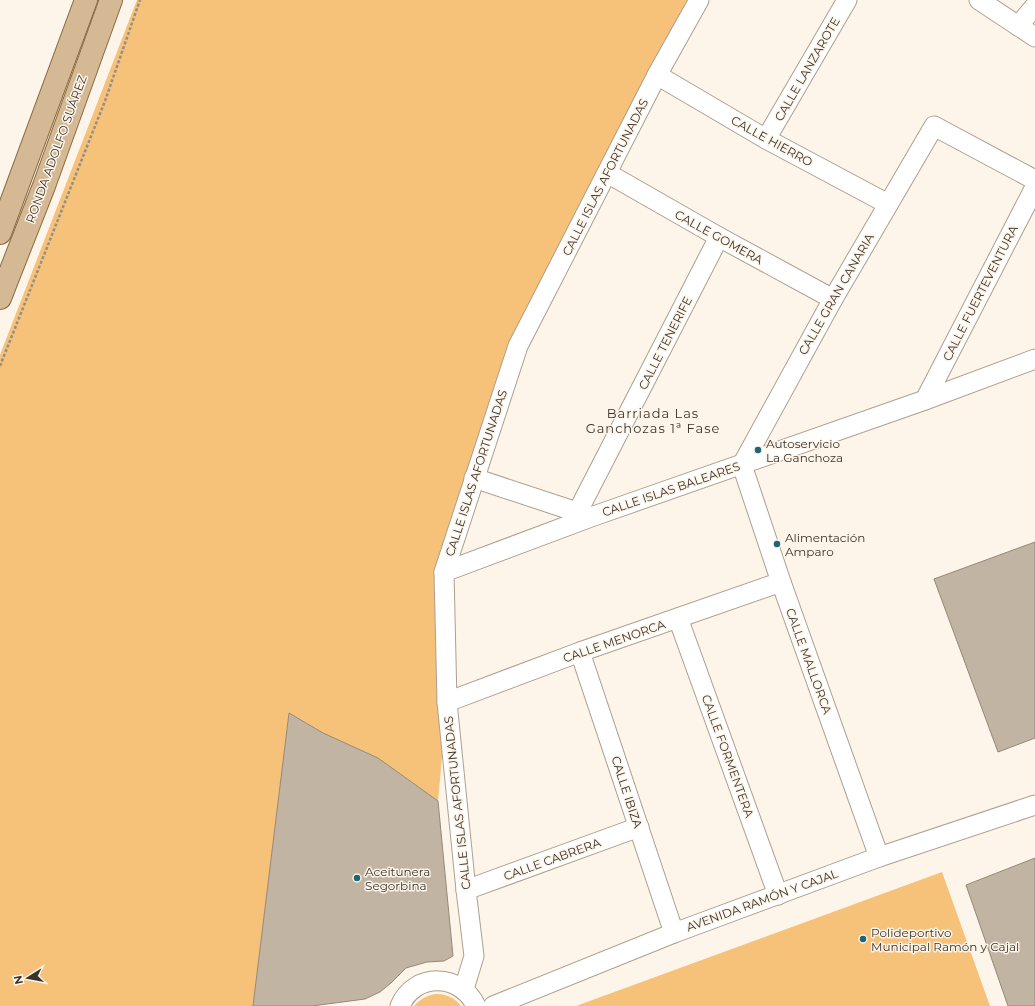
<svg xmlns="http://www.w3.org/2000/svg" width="1035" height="1006" font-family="Montserrat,sans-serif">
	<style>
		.green { fill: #f6c178 }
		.building { fill: #c1b4a2; stroke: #958878 }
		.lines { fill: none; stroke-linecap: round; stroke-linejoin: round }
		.minor-casing { stroke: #ac9f8e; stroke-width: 21 }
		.major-casing { stroke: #8b6c41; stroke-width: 24 }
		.path { stroke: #968f86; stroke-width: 2.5; stroke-dasharray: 3 2; stroke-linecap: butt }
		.minor { stroke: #fff; stroke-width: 19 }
		.major { stroke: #d4b994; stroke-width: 22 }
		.poi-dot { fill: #206576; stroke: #fef5ea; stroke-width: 1.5 }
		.labels { text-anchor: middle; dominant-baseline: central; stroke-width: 3; stroke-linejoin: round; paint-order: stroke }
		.street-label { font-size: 12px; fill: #39332c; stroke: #fef5ea }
		.poi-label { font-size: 12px; fill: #39332c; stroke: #fef5ea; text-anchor: start }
		.neighbourhood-label { font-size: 13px; letter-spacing: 1px; fill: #39332c; stroke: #fef5ea }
	</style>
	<rect width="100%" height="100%" fill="#fef5ea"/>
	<g class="green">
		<polygon points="137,0 699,0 518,346 444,572 447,702 438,801 378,758 323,733 289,713 253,1006 0,1006 0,355"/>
		<polygon points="942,872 990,1006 576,1006"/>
		<path d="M435,994C446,994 454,997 461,1006H414C420,999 426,996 435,994Z"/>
	</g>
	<g class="building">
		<polygon points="1035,542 1035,738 998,752 934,579"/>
		<polygon points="289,713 323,733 378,758 438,801 453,956 444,961 427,962 406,968 391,983 380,992 365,999 312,1006 253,1006"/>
		<polygon points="1035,858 1035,1006 1008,1006 966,885"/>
	</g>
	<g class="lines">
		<g class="minor-casing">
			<g id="minor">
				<polyline points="979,0 1035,37"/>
				<polyline points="1018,26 1035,6"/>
				<polyline points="657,75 766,139 888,204"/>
				<polyline points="766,139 847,0"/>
				<polyline points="607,173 719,237 833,299"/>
				<polyline points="925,400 1035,187"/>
				<polyline points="474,478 589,516"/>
				<polyline points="577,513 719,237"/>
				<polyline points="444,572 591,517 925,400 1035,359"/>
				<polyline points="678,618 778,895"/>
				<polyline points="580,652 674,933"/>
				<polyline points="447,702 580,652 781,582"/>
				<polyline points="879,857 781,582 742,465 833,299 934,126 1035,180"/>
				<polyline points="466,890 639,827"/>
				<polyline points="464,989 474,956 466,890 447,702 444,572 518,346 657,75 699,0"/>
				<path d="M400,1006C414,972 461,973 476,1006"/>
				<polyline points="493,1006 674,933 879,857 1035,805"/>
			</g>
		</g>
		<g class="major-casing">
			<g id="major">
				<polyline points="0,233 86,0"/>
				<polyline points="0,298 44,186 111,0"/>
			</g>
		</g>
		<polyline class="path" points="0,366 105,101 140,0"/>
		<use href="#minor" class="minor"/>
		<use href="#major" class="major"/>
	</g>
	<g class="poi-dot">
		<circle cx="758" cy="450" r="4"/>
		<circle cx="777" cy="544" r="4"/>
		<circle cx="357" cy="878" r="4"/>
		<circle cx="863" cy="939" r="4"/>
	</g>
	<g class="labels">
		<g class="street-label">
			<text transform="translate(807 69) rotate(-60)">CALLE LANZAROTE</text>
			<text transform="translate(772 141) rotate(29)">CALLE HIERRO</text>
			<text transform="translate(56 149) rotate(-70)">RONDA ADOLFO SUÁREZ</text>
			<text transform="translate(605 177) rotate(-63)">CALLE ISLAS AFORTUNADAS</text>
			<text transform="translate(719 237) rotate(29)">CALLE GOMERA</text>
			<text transform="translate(980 293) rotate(-63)">CALLE FUERTEVENTURA</text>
			<text transform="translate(836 294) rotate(-60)">CALLE GRAN CANARIA</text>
			<text transform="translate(665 343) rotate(-63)">CALLE TENERIFE</text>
			<text transform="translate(476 473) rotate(-72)">CALLE ISLAS AFORTUNADAS</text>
			<text transform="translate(671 489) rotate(-19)">CALLE ISLAS BALEARES</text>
			<text transform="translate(614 641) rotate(-19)">CALLE MENORCA</text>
			<text transform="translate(809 661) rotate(70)">CALLE MALLORCA</text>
			<text transform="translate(728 756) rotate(70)">CALLE FORMENTERA</text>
			<text transform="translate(627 792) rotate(72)">CALLE IBIZA</text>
			<text transform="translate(457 803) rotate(-96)">CALLE ISLAS AFORTUNADAS</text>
			<text transform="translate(552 859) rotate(-20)">CALLE CABRERA</text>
			<text transform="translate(762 900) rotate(-20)">AVENIDA RAMÓN Y CAJAL</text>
		</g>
		<g class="poi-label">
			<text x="766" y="443">Autoservicio<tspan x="766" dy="14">La Ganchoza</tspan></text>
			<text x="785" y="537">Alimentación<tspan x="785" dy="14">Amparo</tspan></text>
			<text x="365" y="871">Aceitunera<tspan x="365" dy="14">Segorbina</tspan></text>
			<text x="871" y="932">Polideportivo<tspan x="871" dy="14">Municipal Ramón y Cajal</tspan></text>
		</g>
		<g class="neighbourhood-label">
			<text x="653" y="413">Barriada Las<tspan x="653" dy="15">Ganchozas 1ª Fase</tspan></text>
		</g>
	</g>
	<g transform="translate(28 978) rotate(259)" stroke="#fef5ea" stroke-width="3" paint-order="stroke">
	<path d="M0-3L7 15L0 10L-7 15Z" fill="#39332c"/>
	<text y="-6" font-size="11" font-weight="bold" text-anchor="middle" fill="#39332c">N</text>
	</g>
</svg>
